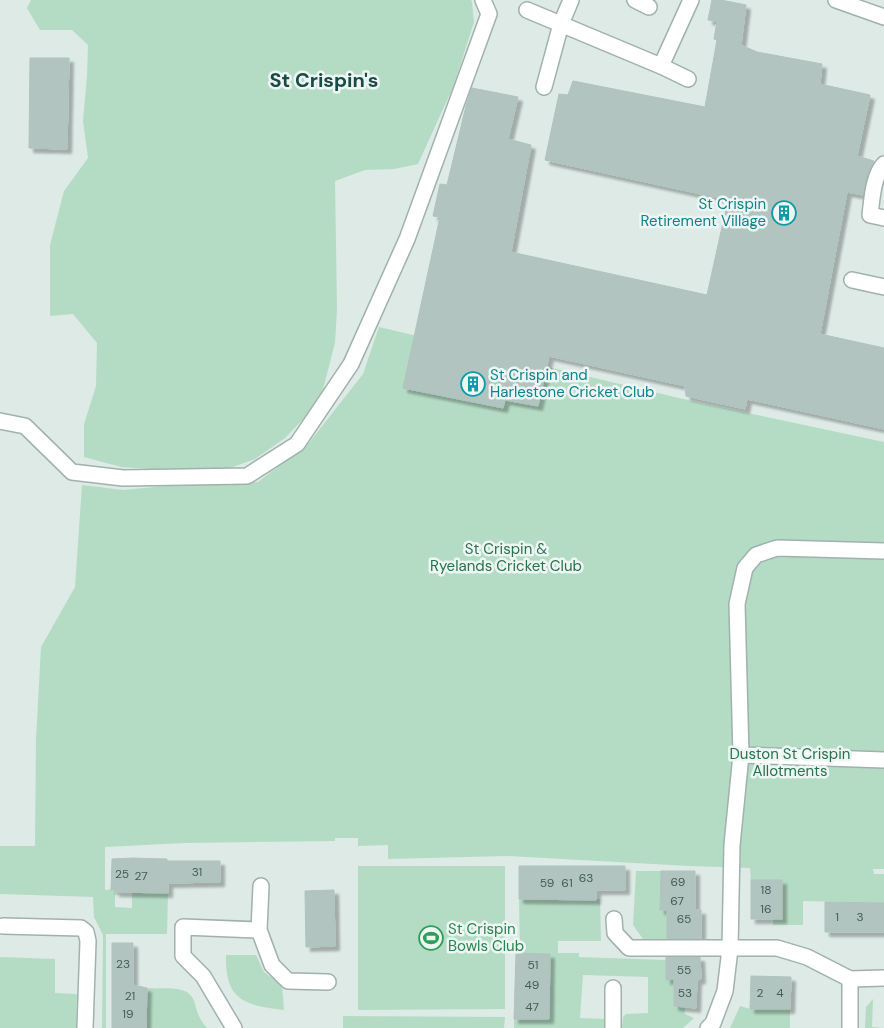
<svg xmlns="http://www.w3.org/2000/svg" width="884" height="1028" font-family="'DM Sans',sans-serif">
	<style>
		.green { fill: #b4dcc5 }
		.building { fill: #b2c4bf; stroke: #afc3be; filter: url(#shadow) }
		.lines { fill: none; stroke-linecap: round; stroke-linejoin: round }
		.minor-casing { stroke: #a0b1ae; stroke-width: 18 }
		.minor { stroke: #fff; stroke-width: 15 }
		.labels { text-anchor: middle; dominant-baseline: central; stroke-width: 5; stroke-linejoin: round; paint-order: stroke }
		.number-label { font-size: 12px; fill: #435c58 }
		.culture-label { font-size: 15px; fill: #0d838f; stroke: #edf6f3; text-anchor: end }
		.park-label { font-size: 15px; fill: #27724f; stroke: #edf6f3 }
		.leisure-label { font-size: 15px; fill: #27864d; stroke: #edf6f3; text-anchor: start }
		.district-label { font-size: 20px; font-weight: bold; fill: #1a4c47; stroke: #edf6f3 }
	</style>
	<defs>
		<filter id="shadow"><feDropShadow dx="4.5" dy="4.5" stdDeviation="1" flood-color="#0004"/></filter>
	</defs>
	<rect width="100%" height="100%" fill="#ddeae6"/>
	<g class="green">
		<polygon points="31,0 471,0 472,2 474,22 454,85 418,164 394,169 365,170 335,181 337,309 335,343 322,393 309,413 285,438 255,459 230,468 152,469 121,467 84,457 84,424 96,386 97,343 73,314 50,316 50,245 64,191 88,158 83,121 87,76 88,45 72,30 40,30 27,8"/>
		<polygon points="379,327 696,402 884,442 884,869 873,869 874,874 884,874 884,903 803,901 803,925 773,925 773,919 782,919 782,881 751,880 750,868 689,866 507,856 388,859 388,845 358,846 358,838 335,838 335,841 185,843 105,847 105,890 115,889 115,907 132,908 132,893 168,893 167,934 106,934 106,1028 102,1028 103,935 94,917 93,897 0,894 0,846 35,846 36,740 41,647 75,587 82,485 123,490 175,485 258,482 308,444 363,374"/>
		<polygon points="358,866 505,866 505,1009 358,1010"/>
		<polygon points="636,871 661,871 660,910 667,910 667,939 643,939 633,925"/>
		<polygon points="519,899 600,899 601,941 558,941 558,953 579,953 579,957 666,960 666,979 674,979 674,1006 685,1007 685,1014 694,1018 683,1028 622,1028 623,1017 626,1014 648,1013 648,977 583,975 580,1018 604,1019 604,1028 514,1028 514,1019 549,1018 550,954 520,953"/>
		<path d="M226,955H256L264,972L282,985L284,1010C244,1005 225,1001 226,955Z"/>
		<polygon points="0,957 55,959 55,993 77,994 76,1028 0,1028"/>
		<path d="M147,988C164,990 190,983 195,1004C197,1013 200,1020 207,1028H147V1023H143L147,1004Z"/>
		<polygon points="873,999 872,1027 884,1028 865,1028 866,1007"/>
		<polygon points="740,1006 750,1009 790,1009 790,1028 730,1028"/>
		<polygon points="343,1016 505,1017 504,1028 343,1028"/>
	</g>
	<g class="building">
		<polygon points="712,0 721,0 746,5 741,45 757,52 822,64 820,84 870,95 857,156 874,161 866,178 863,195 847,192 820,334 884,348 884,429 747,399 745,409 686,396 685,386 549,356 538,406 505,400 503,408 403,388 440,217 433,216 440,184 447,185 466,106 472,88 518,97 508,139 531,145 511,252 707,295 728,200 545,160 559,94 568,95 573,81 705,107 717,40 714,39 717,21 708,20"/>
		<polygon points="30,58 69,58 67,149 29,148"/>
		<polygon points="133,858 167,859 167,861 220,861 220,882 168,883 168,893 115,892 115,889 111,890 112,859"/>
		<polygon points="519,866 625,866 625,890 596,890 596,900 519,899"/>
		<polygon points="661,871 695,871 695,910 701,910 701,939 667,939 667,910 660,910"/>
		<rect x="751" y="880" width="31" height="39"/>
		<polygon points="334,890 335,946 306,947 305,891"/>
		<polygon points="825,902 884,903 884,932 825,932"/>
		<polygon points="112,943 133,943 133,985 147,988 146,1028 112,1028"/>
		<polygon points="516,953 550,954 549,1019 514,1019"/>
		<polygon points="666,957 700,957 701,979 697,980 696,1008 674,1006 674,979 666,980"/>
		<polygon points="751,976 791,977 790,1009 750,1009"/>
	</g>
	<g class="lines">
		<g class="minor-casing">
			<g id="minor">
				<polyline points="635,0 649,7"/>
				<polyline points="836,0 884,17"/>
				<polyline points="527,10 661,66"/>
				<polyline points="688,79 661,66 691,0"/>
				<polyline points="544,87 561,24 571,0"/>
				<path d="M884,164C873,176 872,199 870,215L884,218"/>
				<polyline points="852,280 884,287"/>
				<polyline points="0,421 25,426 72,472 123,478 247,476 297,444 351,364 407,239 489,14 483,0"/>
				<polyline points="741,755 884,760"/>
				<polyline points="261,886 259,930 272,965 288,981 328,982"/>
				<polyline points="614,919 615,933 629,948 777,948 807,957 850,979 884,978"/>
				<polyline points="3,926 81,928 86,932 88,941 85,1028"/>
				<polyline points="234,1028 203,976 183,956 183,927 259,930"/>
				<polyline points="613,1028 613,988"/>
				<polyline points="708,1028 713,1023 725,991 730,949 732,845 741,755 737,604 745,568 756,555 777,548 884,551"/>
				<polyline points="850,1028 850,979"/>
			</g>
		</g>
		<use href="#minor" class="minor"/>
	</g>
	<defs>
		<g id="building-ring" transform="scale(1.25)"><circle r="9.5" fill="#edf6f3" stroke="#0f9aa8" stroke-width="1.5"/><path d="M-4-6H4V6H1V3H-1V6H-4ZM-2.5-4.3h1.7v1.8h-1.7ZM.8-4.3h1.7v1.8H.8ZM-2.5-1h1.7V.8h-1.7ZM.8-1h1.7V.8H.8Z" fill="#0f9aa8"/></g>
		<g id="stadium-ring" transform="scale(1.25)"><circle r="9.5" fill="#edf6f3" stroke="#2e9e5b" stroke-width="1.5"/><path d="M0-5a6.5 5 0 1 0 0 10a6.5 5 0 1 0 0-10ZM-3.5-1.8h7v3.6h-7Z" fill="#2e9e5b"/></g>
	</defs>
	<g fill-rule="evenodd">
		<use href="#building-ring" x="784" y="213"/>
		<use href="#building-ring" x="473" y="384"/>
		<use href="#stadium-ring" x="431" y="938"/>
	</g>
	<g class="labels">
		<g class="number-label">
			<text x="197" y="872">31</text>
			<text x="122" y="874">25</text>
			<text x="141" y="876">27</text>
			<text x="586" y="878">63</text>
			<text x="678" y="882">69</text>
			<text x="547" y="883">59</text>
			<text x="567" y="883">61</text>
			<text x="766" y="890">18</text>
			<text x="677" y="901">67</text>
			<text x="766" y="909">16</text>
			<text x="837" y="917">1</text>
			<text x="860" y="917">3</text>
			<text x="684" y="919">65</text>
			<text x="123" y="964">23</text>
			<text x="533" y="965">51</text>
			<text x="684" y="970">55</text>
			<text x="532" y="985">49</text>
			<text x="685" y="993">53</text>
			<text x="760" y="993">2</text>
			<text x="780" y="993">4</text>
			<text x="130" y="996">21</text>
			<text x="532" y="1007">47</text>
			<text x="128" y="1014">19</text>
		</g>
		<g class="culture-label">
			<text x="766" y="204">St Crispin<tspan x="766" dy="17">Retirement Village</tspan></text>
			<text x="490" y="375" text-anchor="start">St Crispin and<tspan x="490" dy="17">Harlestone Cricket Club</tspan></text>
		</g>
		<g class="park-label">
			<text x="506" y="549">St Crispin &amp;<tspan x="506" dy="17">Ryelands Cricket Club</tspan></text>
			<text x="790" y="754">Duston St Crispin<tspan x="790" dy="17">Allotments</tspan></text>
		</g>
		<g class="leisure-label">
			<text x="448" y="929">St Crispin<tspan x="448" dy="17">Bowls Club</tspan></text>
		</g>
		<g class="district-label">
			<text x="324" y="80">St Crispin's</text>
		</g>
	</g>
</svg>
